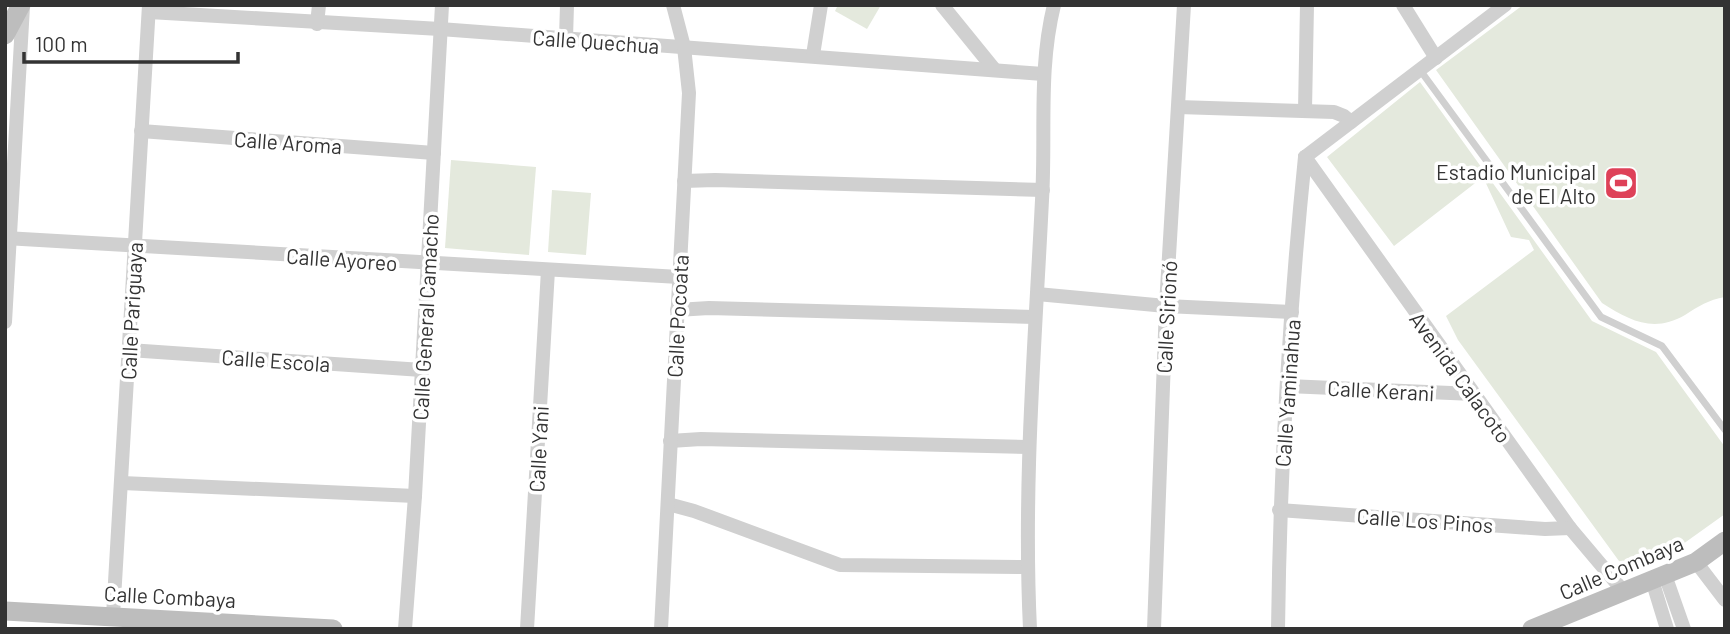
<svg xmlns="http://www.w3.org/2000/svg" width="1730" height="634" font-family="Barlow,sans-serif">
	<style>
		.green { fill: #e4e9dd }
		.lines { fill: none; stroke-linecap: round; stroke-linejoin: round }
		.lane { stroke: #d0d0d0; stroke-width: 7 }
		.street { stroke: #d0d0d0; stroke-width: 14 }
		.secondary { stroke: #bdbdbd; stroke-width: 19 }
		.labels { text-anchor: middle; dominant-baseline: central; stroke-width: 7; stroke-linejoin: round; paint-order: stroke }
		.street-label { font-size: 21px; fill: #333; stroke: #fff }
		.poi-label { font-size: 21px; fill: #333; stroke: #fff; text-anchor: end }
	</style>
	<rect width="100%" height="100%" fill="#fff"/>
	<g class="green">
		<polygon points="838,5 881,5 867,29 835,11"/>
		<path d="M1523,5H1725V297C1708,300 1699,306 1685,315C1654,333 1630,321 1602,303L1436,70Z"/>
		<polygon points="1420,82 1592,321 1656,352 1725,447 1725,514 1669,554 1627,572 1458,340 1446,316 1534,250 1529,240 1511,237 1483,177 1394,246 1327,157"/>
		<polygon points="451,160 536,167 529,255 445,248"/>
		<polygon points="552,190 591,193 586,255 548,252"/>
	</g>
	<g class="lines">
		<polyline class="lane" points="1420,70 1601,317 1662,346 1725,430"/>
		<g class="street">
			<polyline points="942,5 994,69"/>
			<polyline points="1403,5 1436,58"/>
			<polyline points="149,12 440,29 1043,74"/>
			<polyline points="317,24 319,5"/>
			<polyline points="566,38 567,5"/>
			<polyline points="813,55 821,5"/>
			<polyline points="1178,107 1334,112 1344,116 1351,122"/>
			<polyline points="1305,110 1307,5"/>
			<polyline points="141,131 434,153"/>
			<polyline points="1305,157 1570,528 1624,592"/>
			<polyline points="1305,157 1505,5"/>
			<polyline points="684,181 715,180 1043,190"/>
			<polyline points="5,238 679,277"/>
			<polyline points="1037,294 1166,306 1292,312"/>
			<polyline points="677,310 709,308 1035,317"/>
			<polyline points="5,322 23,6"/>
			<polyline points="129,350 422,370"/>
			<polyline points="1287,386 1474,394"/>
			<polyline points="670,441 701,439 1028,447"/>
			<polyline points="122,483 415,496"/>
			<polyline points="668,504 694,511 840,565 1027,567"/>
			<polyline points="1279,510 1545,529 1570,528"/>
			<polyline points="1696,562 1725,600"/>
			<polyline points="1665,575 1684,629"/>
			<polyline points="1652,580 1667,629"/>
			<polyline points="113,616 149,5"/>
			<polyline points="405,629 415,496 442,5"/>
			<polyline points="527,629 548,270"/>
			<polyline points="661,629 689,93 684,47 673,5"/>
			<path d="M1030,629C1023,485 1035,343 1042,200C1046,134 1038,70 1054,5"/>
			<polyline points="1154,629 1166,306 1184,5"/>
			<path d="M1278,629C1280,471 1289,314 1305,157"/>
		</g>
		<g class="secondary">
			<polyline points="5,35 21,5"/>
			<polyline points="5,611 333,629"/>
			<polyline points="1532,629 1696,562 1725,541"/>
		</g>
	</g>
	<defs>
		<g id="stadium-square" transform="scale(1.75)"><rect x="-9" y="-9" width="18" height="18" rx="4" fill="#de4158" stroke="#fff"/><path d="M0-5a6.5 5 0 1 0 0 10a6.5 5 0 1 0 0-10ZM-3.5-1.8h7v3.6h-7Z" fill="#fff"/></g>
	</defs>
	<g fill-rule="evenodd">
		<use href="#stadium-square" x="1621" y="183"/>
	</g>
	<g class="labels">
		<g class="street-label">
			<text transform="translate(596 41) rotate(4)">Calle Quechua</text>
			<text transform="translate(288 142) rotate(4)">Calle Aroma</text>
			<text transform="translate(342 259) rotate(4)">Calle Ayoreo</text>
			<text transform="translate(131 311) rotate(-87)">Calle Pariguaya</text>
			<text transform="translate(677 316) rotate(-87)">Calle Pocoata</text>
			<text transform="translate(425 317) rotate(-87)">Calle General Camacho</text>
			<text transform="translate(1166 317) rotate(-87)">Calle Sirionó</text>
			<text transform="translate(276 360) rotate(4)">Calle Escola</text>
			<text transform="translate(1461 377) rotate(54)">Avenida Calacoto</text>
			<text transform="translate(1381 390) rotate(3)">Calle Kerani</text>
			<text transform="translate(1287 393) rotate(-86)">Calle Yaminahua</text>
			<text transform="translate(538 449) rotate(-87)">Calle Yani</text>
			<text transform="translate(1425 520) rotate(4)">Calle Los Pinos</text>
			<text transform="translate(1621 567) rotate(-23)">Calle Combaya</text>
			<text transform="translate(170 596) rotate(3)">Calle Combaya</text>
		</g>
		<g class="poi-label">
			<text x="1596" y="171">Estadio Municipal<tspan x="1596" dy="24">de El Alto</tspan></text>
		</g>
	</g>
	<rect width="1730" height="634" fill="none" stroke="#333333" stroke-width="14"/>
	<path d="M24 52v10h214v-10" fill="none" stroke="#333333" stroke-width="3.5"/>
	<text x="35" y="52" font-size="21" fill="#333333" stroke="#ffffff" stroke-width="5" paint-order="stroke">100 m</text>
</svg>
